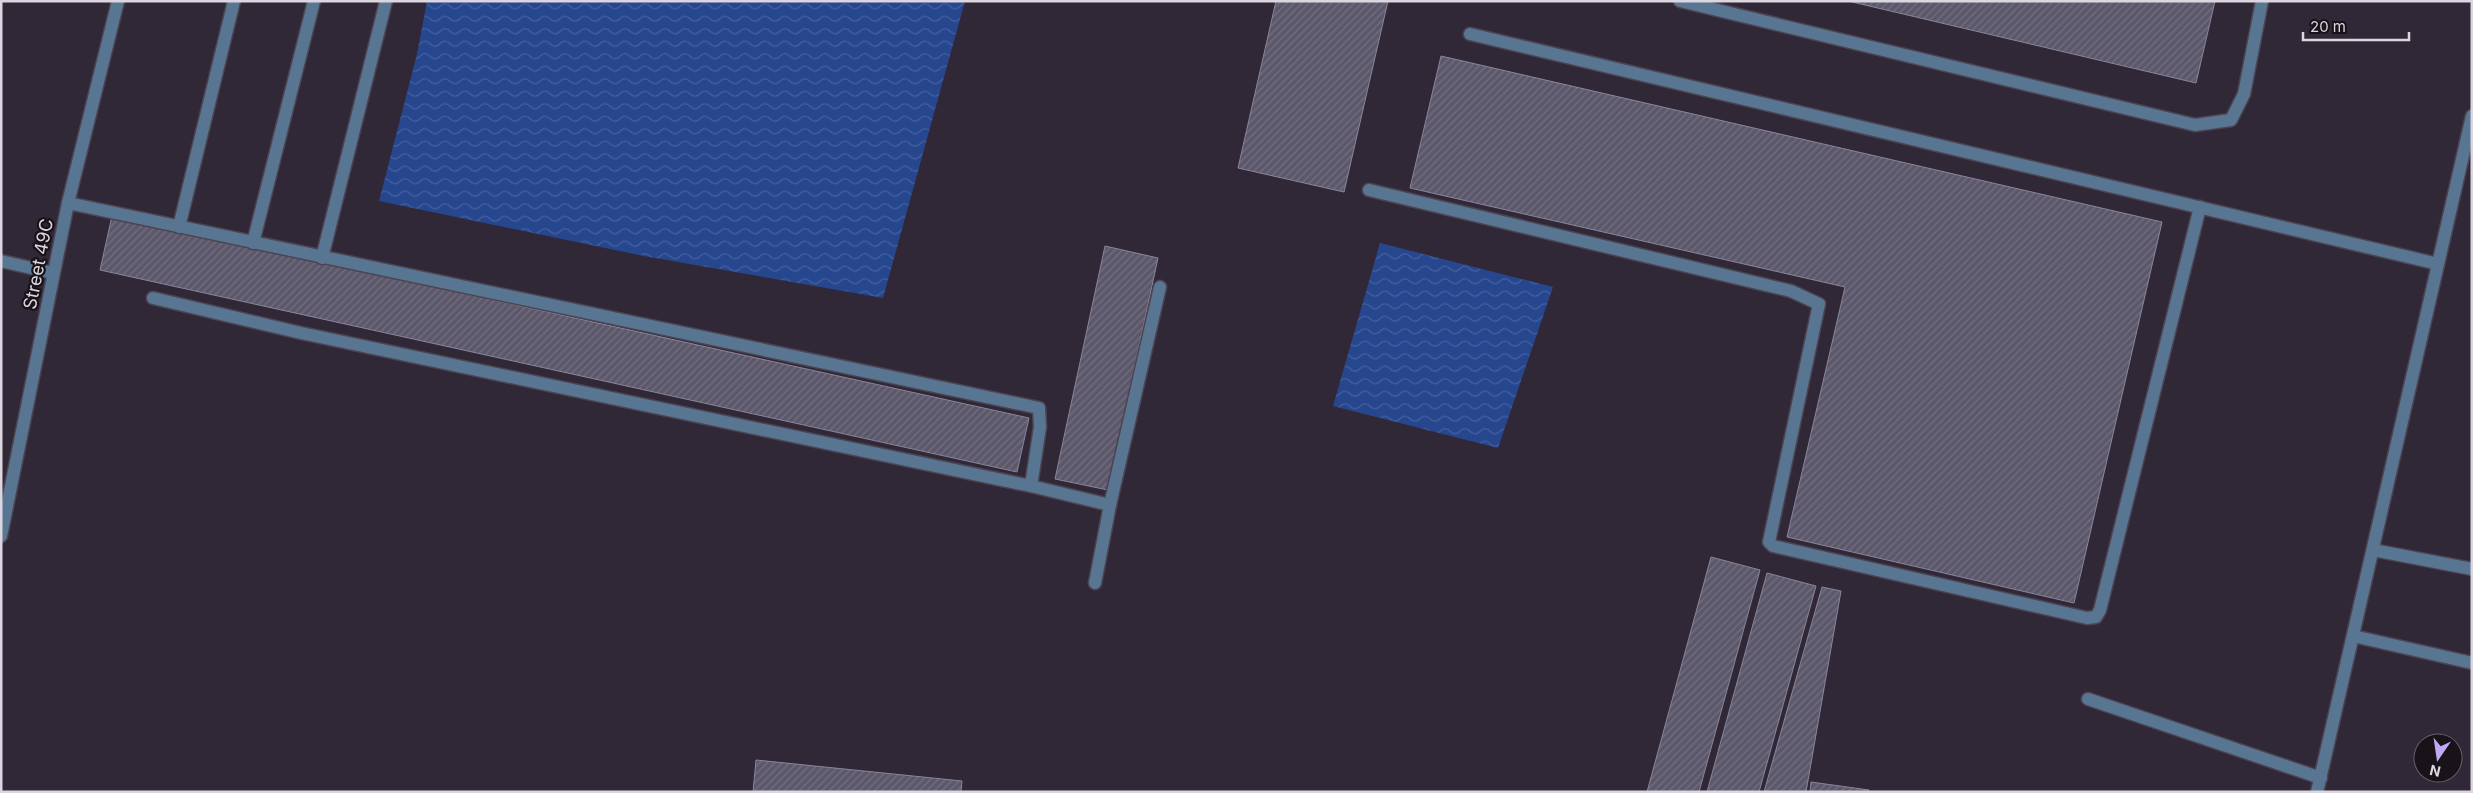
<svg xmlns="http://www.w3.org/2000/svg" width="2473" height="793" font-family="Inter,sans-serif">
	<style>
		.water { fill: url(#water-waves) }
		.building { fill: url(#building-hatch); stroke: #8a869a }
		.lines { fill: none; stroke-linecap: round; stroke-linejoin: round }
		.minor-casing { stroke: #4c4452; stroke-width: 15 }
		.minor { stroke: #587692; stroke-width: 12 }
		.labels { text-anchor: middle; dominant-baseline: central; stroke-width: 4.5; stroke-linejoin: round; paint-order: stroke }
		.street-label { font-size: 18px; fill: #dcd6e0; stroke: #171319 }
	</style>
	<defs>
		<pattern id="water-waves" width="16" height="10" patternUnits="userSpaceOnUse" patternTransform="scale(1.25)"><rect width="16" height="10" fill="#26468e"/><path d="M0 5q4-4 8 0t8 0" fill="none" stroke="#45609e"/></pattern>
		<pattern id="building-hatch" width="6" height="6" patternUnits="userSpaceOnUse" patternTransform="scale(1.25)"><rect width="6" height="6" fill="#5c586b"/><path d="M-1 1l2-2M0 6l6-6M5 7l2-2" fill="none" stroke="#736f80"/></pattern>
	</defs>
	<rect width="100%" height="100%" fill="#312837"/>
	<g class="water">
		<polygon points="427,1 965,1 883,298 644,256 379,201 417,54"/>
		<polygon points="1380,243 1553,287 1498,448 1333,406"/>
	</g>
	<g class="building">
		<polygon points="1276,1 1388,1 1344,192 1238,168"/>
		<polygon points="1848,1 2215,1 2196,83"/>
		<polygon points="1441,56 2162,222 2074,603 1787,537 1845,287 1410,188"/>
		<polygon points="112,216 1029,418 1017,472 100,270"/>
		<polygon points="1105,246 1158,258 1108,490 1055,479"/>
		<polygon points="1711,557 1760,570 1699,792 1647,792"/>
		<polygon points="1767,573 1816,586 1759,792 1707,792"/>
		<polygon points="1822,587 1841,591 1806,792 1764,792"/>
		<polygon points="756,760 962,781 961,792 753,792"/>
		<polygon points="1811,782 1869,790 1868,792 1810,792"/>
	</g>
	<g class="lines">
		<g class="minor-casing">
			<g id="minor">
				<polyline points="1680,1 2195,125 2231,120 2244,94 2262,1"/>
				<polyline points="1470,34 2438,264"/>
				<polyline points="1369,190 1791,291 1819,304 1769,542 1773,546 2087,618 2096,617 2100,610 2200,207"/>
				<polyline points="68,203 1039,408 1040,427 1031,486 1110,505 1095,583"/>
				<polyline points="179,227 234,1"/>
				<polyline points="253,243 314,1"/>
				<polyline points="322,258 386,1"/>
				<polyline points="1,261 53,273"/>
				<polyline points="153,298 301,333 1031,486"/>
				<polyline points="1110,505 1160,287"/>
				<polyline points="1,536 68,203 118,1"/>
				<polyline points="2373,550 2472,569"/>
				<polyline points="2353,636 2472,663"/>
				<polyline points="2088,699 2321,778"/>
				<polyline points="2317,792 2472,116"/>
			</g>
		</g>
		<use href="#minor" class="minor"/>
	</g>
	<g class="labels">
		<g class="street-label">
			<text transform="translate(38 264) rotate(-79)">Street 49C</text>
		</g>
	</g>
	<rect width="2473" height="793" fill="none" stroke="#dcd6e0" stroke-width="5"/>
	<g transform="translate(2438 758) rotate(193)"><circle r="24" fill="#171319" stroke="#666169"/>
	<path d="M0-4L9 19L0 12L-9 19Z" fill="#c0a8f3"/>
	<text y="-8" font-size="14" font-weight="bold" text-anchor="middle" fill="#dcd6e0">N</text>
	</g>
	<path d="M2303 32v8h106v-8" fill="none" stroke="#dcd6e0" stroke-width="2.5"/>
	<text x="2310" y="32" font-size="15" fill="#dcd6e0" stroke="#171319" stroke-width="4" paint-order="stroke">20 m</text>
</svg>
